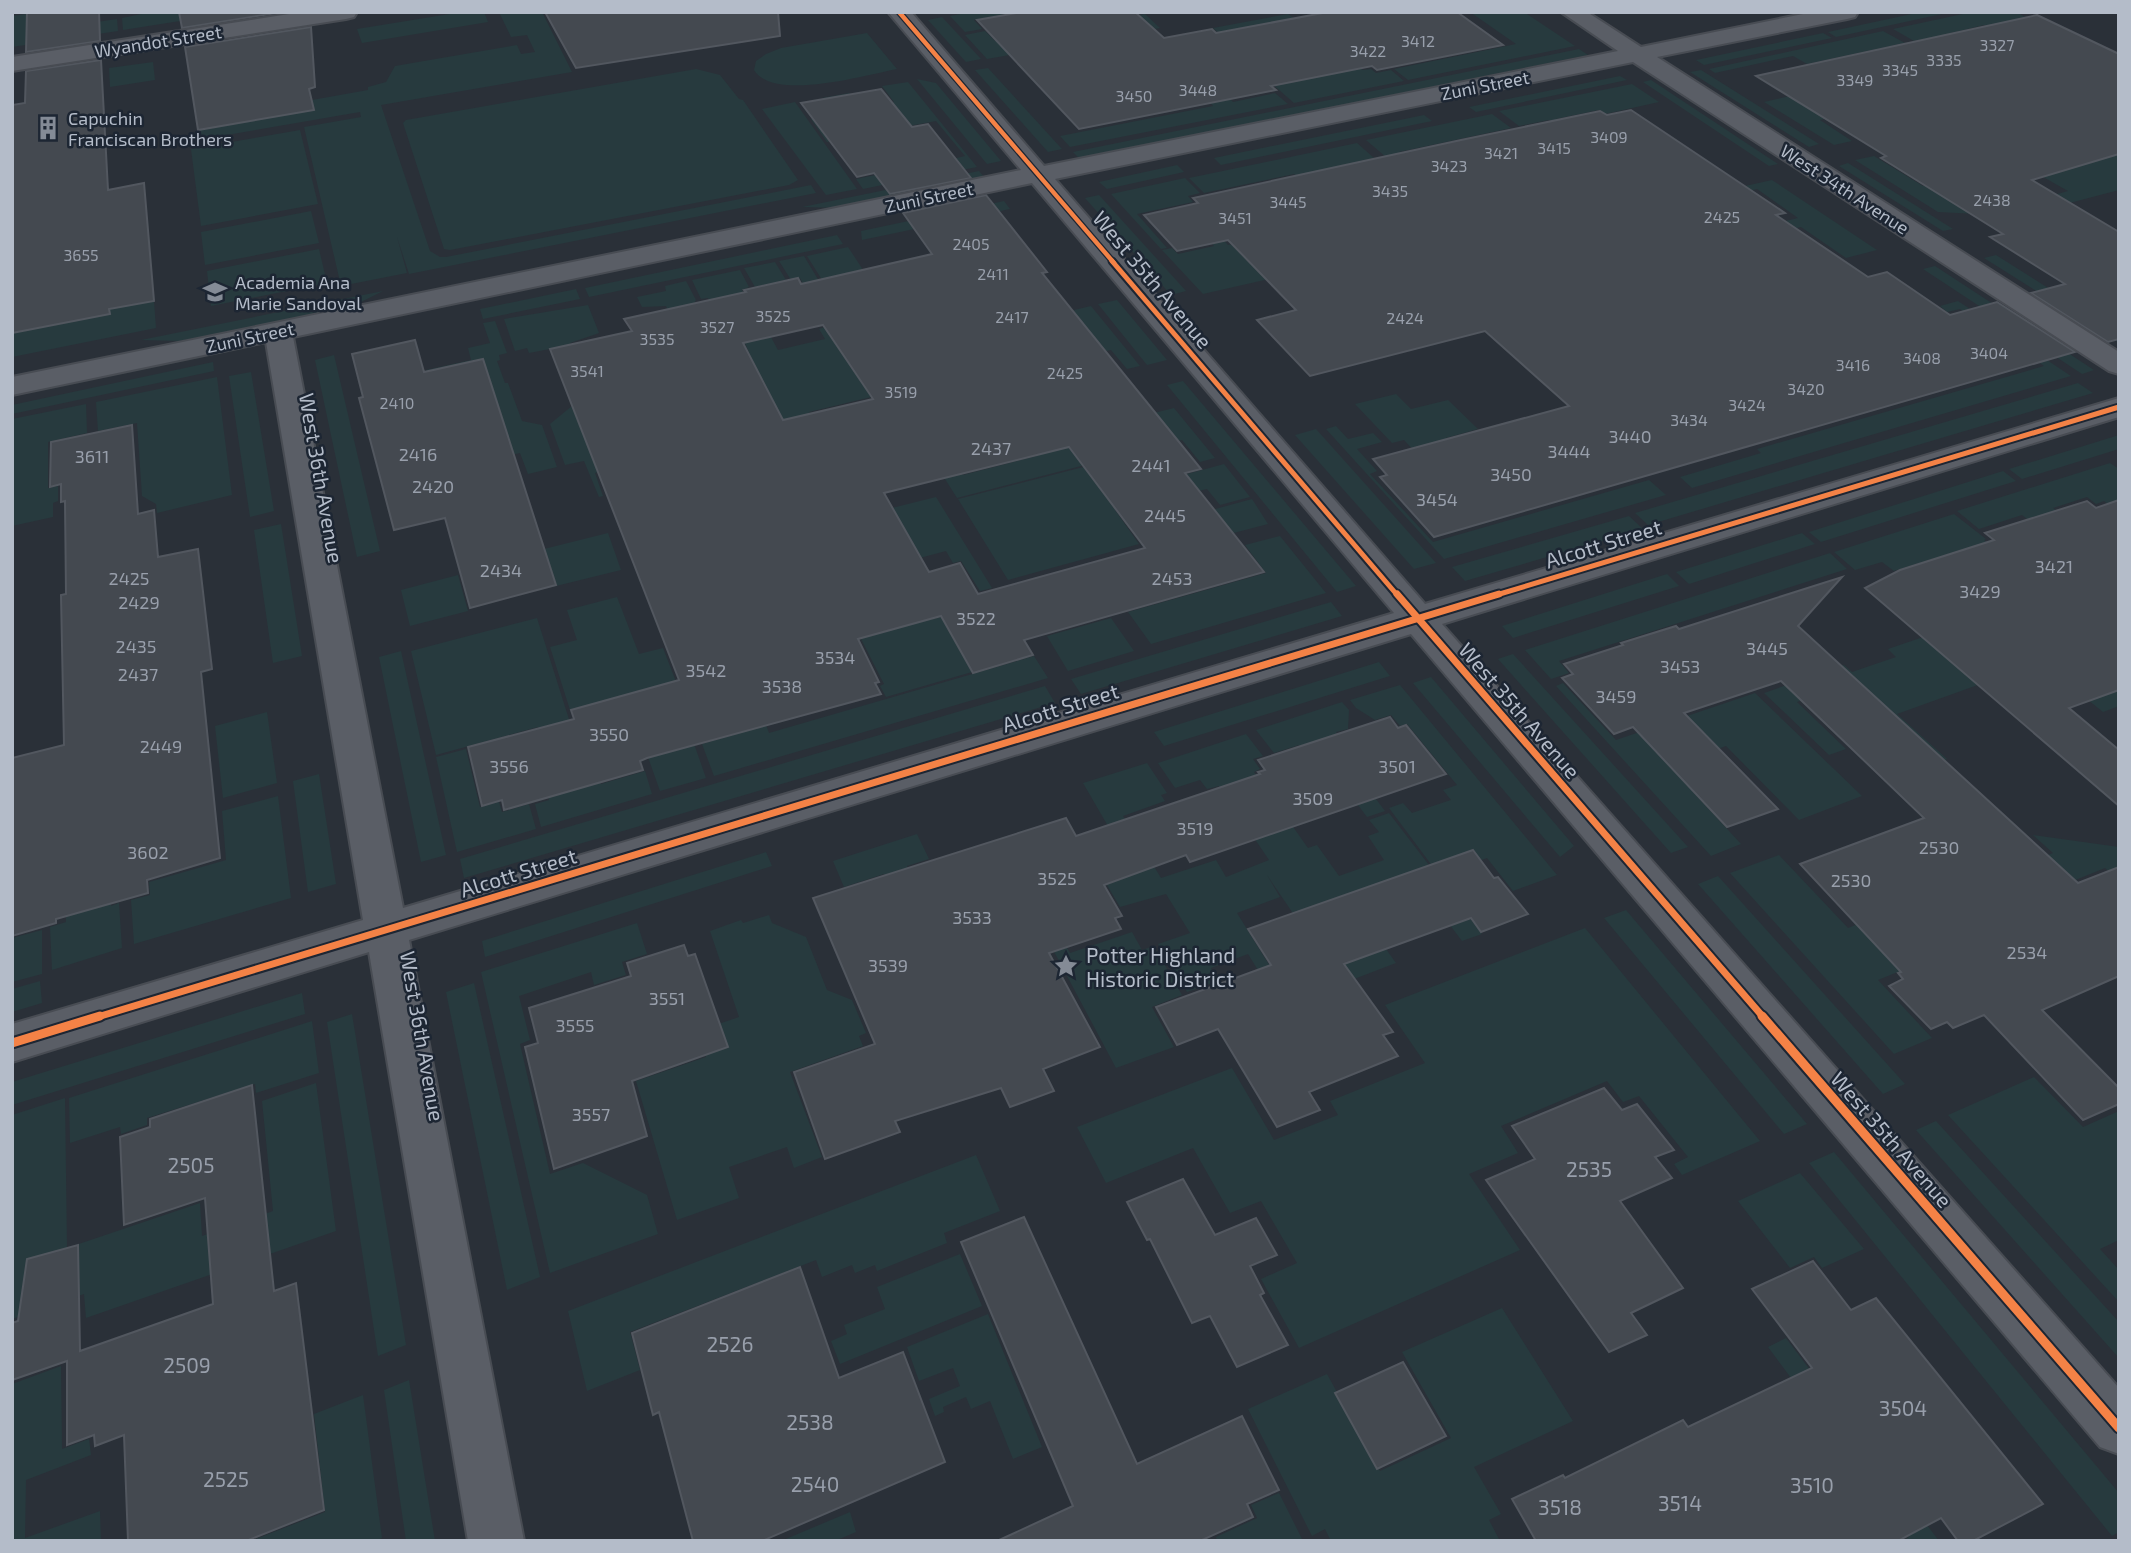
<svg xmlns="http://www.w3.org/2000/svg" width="2131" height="1553" font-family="'Exo 2',sans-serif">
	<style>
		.green { fill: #273a3e }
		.building { fill: #444950; stroke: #52575f; stroke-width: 2; fill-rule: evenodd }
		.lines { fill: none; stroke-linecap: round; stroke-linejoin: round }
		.minor-casing { stroke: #484c53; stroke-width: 4 }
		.minor { fill: #5a5e66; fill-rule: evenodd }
		.cycleway-far3-casing { stroke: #1d2633; stroke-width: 7 }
		.cycleway-far2-casing { stroke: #1d2633; stroke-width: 9 }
		.cycleway-far1-casing { stroke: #1d2633; stroke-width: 11 }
		.cycleway-casing { stroke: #1d2633; stroke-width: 13 }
		.cycleway-far3 { stroke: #f48246; stroke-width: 4.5 }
		.cycleway-far2 { stroke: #f48246; stroke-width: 5 }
		.cycleway-far1 { stroke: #f48246; stroke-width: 7 }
		.cycleway { stroke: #f48246; stroke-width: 9 }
		.labels { text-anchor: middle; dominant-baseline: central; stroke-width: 5; stroke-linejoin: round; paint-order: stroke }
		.far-number-label { font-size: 16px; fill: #989fab }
		.far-street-label { font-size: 18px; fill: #b4bcc9; stroke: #1d2633 }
		.far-poi-label { font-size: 18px; fill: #b4bcc9; stroke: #1d2633; text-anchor: start }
		.number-label { font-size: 18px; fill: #989fab }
		.street-label { font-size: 21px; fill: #b4bcc9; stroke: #1d2633 }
		.poi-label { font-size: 21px; fill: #b4bcc9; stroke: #1d2633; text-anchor: start }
		.near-number-label { font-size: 21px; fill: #989fab }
	</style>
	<rect width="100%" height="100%" fill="#2a3038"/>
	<g class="green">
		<polygon points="151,12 179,12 180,21 123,30 122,18"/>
		<polygon points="462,12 484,12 488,22 362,43 357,29"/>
		<polygon points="499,12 542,12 572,72 381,105 430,251 440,257 446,257 811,185 816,193 409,274 397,237 407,273 341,286 304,127 361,117 360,112 192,141 192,136 198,130 314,110 312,100 368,90 368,87 386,82 395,66 517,45 521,54 535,52 527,35 511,37"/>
		<polygon points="970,12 1016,12 974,20 982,29 965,32 950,16"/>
		<polygon points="1470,12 1524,12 1575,46 1408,80 1394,69 1516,44"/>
		<polygon points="1921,12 1951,12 1836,37 1828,32"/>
		<polygon points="1972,12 2016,12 2025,17 2001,23 2098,71 2082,75 1984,25 1951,33 2047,100 1929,38 1914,41 1893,29"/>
		<polygon points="26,14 28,32 117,19 118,31 12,47 12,16"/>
		<polygon points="1145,14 1160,28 987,59 965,35 985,31 995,41"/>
		<polygon points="1288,14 1363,70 1371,69 1376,73 1391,70 1404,81 1294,103 1270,82 1273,81 1213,28"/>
		<polygon points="942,17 981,59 966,62 928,20"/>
		<polygon points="1883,31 1905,43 1807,64 1793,56 1715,73 1709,69"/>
		<path d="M867,33L897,69C866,75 773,102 754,70L756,61L766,54L781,48Z"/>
		<polygon points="1823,33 1832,38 1704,65 1696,60"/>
		<polygon points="1579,49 1588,55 1080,159 1073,152"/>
		<polygon points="153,62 155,80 110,87 109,68"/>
		<polygon points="988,68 1062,149 1048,152 975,70"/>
		<polygon points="696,69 720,75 739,99 743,100 798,180 789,185 450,250 444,249 403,123 406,120"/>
		<polygon points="1701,70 1819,144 1809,147 1690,72"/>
		<polygon points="1620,76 1627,80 1476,112 1469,107"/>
		<polygon points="917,79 936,83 1001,161 987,164"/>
		<polygon points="1651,80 1778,164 1769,166 1643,82"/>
		<polygon points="908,82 977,167 952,172 944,161 965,156 936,121 887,130 922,177 863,189 856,179 900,170 872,134 827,142 811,119 833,115 822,98 849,93 875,127 862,109 894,102 882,86"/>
		<polygon points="1632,84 1659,102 1605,114 1599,110 1556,119 1617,164 1549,120 1519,126 1499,111"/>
		<polygon points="1839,85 1876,107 1820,120 1852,141 1834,145 1764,102"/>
		<polygon points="1275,93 1288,104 1070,147 1060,136 1213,106 1209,101 1228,97 1233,102"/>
		<polygon points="795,102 857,189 826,195 762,109"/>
		<polygon points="1492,114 1511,128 1399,152 1464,207 1448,210 1366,140"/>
		<polygon points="1424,115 1432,121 1221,165 1214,158"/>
		<polygon points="300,130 318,204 201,226 191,149"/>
		<polygon points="1357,143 1374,158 1330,168 1400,230 1338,215 1294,174 1204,193 1189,178"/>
		<polygon points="2119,149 2119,190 2043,210 2029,202 2068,191 2027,168"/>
		<polygon points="1874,156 1923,186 1929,185 1977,214 1938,212 1855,160"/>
		<polygon points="1848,163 1953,229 1943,231 1839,166"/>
		<polygon points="1177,165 1184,172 1107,189 1099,182"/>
		<polygon points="979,171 985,178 840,208 802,207"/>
		<polygon points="1185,178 1200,193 1188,196 1193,202 1137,214 1167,248 1161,249 1111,194"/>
		<polygon points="1772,180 1877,250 1846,258 1801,227 1742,241 1672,248 1798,218 1757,189 1730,196 1723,191"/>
		<polygon points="1099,195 1186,291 1171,295 1085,198"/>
		<polygon points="1004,201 1010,209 862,240 861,231"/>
		<polygon points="311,211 319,243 205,265 201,232"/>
		<polygon points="837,235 843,244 589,297 585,288"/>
		<polygon points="1219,235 1228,245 1247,241 1269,279 1203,294 1162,250 1172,248 1178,254 1214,246 1208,238"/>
		<polygon points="848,247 913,346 870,356 807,256"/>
		<polygon points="319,249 327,283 211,306 207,271"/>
		<polygon points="1996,255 2119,333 2119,343 1984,258"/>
		<polygon points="804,256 855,341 837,345 871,397 809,412 817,427 798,449 713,363 750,355 745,343 754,340 711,305 708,298 701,299 692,280 740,270 749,287 742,290 747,299 750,299 778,350 825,339 819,329 825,327 800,278 791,280 779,261"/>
		<polygon points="775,262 786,280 777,282 782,291 769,294 764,285 755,287 744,268"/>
		<polygon points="1935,266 2094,370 2082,374 1923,269"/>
		<polygon points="686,281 696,300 691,309 670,314 666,306 642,307 637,297 666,291 665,286"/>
		<polygon points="576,289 580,299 483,319 480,309"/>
		<polygon points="383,291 353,306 179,341 141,340"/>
		<polygon points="1117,300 1167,360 1147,365 1098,304"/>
		<polygon points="154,301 156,328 12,357 12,333 109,314 109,309"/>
		<polygon points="1958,301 2071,376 1692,488 1680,477 1761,453 1757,449 2044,366 1960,309 1947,312 1940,306"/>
		<polygon points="588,305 599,333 570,343 572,350 552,354 550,349 529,353 527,348 515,351 504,319"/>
		<polygon points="1091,306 1140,366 1127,369 1111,350 1098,353 1070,314 1075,313 1074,310"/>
		<polygon points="495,321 507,353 499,355 500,360 497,361 505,383 508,383 522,421 542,425 557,467 528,474 520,453 456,468 426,370 471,360 468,348 490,343 483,323"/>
		<polygon points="334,355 380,551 357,557 315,360"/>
		<polygon points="213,362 214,371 12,414 12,405"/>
		<polygon points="251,372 274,511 250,517 229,376"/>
		<polygon points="217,377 232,495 157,513 156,504 142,496 137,423 98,431 96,402"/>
		<polygon points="1183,381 1356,586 1337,592 1167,385"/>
		<polygon points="2078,383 2093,393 1648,525 1635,513"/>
		<polygon points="1396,394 1411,409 1448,400 1478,429 1446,438 1454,447 1420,457 1404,440 1392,443 1355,404"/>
		<polygon points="86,404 87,433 48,442 48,488 58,486 58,501 53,503 53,517 12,526 12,419"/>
		<polygon points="572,406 578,422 604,416 625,465 595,473 603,496 599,497 584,461 565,465 550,424"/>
		<polygon points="1174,408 1215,458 1200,462 1182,440 957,498 919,438 952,459 963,475 1036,456 1029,444"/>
		<polygon points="1336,426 1348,439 1373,433 1382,442 1357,449 1377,471 1370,474 1433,542 1649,480 1666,495 1444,559 1326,429"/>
		<polygon points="1316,429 1436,563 1414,569 1295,435"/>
		<polygon points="2119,435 2119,449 2022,479 2009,469"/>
		<polygon points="1099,463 1121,508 1115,510 1139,544 1008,580 958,499"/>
		<polygon points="2110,463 2119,469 2119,512 2104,501 2096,504 2087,497 2053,508 2064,516 2035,525 2022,515 1979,529 1957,511"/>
		<polygon points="1224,464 1250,497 1220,505 1207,489 1194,492 1176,477"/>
		<polygon points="2003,471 2016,481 1821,542 1809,532"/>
		<polygon points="936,497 992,588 980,591 961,561 953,563 946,551 916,559 888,509"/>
		<polygon points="1252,499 1268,524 1226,535 1208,511"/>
		<polygon points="1954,514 1986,539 1984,540 2119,645 2119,706 2103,712 2022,647 2067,630 1964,549 1894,571 1882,562 1855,570 1834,552"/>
		<polygon points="1629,516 1643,529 1465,581 1452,567"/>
		<polygon points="281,524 302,656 273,663 254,530"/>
		<polygon points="608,533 621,570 552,587 540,550"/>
		<polygon points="1802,533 1815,544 1689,584 1676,572"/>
		<polygon points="1280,536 1326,593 1151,644 1128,612 1266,573 1245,545"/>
		<polygon points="1830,553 1847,569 1559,661 1569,673 1551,679 1525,650"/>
		<polygon points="897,562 929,620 941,617 972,672 886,697 880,686 884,684 856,629"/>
		<polygon points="1667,574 1679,586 1513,638 1502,626"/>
		<polygon points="458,575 468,611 410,626 401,590"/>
		<polygon points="617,597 639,654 663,648 697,736 692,738 706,778 660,791 626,695 570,710 550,647 577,640 567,610"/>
		<polygon points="1331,602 1342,616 1081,694 1071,679"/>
		<polygon points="537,618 586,773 555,782 538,727 436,755 411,651"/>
		<polygon points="1111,618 1134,651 1068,671 1047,636"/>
		<polygon points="1932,634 2036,664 1897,714 1947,759 1939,762 1851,682 1797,702 1846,749 1829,755 1764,693 1844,665 1852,672 1896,657 1888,649"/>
		<polygon points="401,651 446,855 421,862 379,657"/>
		<polygon points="1513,654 1688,847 1671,853 1498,659"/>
		<polygon points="1034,656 1048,678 714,776 702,744 766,725 769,733"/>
		<polygon points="1379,662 1390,676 1164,746 1154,732"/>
		<polygon points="1431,677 1574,846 1560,857 1413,683"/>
		<polygon points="1563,683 1616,740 1755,693 1862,796 1799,820 1726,746 1669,766 1741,844 1711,856 1556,686"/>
		<polygon points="1400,685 1557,875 1513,891 1487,858 1439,875 1389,808 1403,803 1412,813 1451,800 1443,790 1457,785 1407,724 1400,726 1391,715 1375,720 1356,708 1350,700"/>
		<polygon points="1045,686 1055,703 464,878 460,859"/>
		<polygon points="1342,702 1349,710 1348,729 1336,732 1343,743 1336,746 1385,811 1367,817 1318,752 1306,755 1299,745 1274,753 1256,730"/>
		<polygon points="267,712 277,783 223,798 215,726"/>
		<polygon points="1246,734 1263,756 1253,759 1260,769 1254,772 1308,848 1317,845 1339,876 1384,860 1368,836 1379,832 1369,820 1389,813 1482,934 1462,941 1416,880 1354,904 1396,963 1341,984 1267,875 1280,897 1237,913 1276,976 1264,980 1248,954 1211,968 1218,981 1187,992 1158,944 1190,933 1166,894 1120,907 1082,843 1112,833 1083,783 1147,763 1167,793 1161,795 1165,801 1123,816 1161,878 1216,860 1226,877 1269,860 1219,786 1207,789 1200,780 1175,788 1158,763"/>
		<polygon points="466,749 480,807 499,802 502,812 529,804 536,829 457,852 436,757"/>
		<polygon points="645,771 652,794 541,827 535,804 549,800 546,788 597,775 601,784"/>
		<polygon points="319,774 336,884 308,892 293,781"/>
		<polygon points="278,796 291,898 134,944 131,900 150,895 149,882 226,860 222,811"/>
		<polygon points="917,834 929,859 907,866 913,879 907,925 884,874 844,887 833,861"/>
		<polygon points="2033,835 2119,847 2119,880 2105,868 2026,900 1972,886 2053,853"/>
		<polygon points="766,852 772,866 485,957 482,941"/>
		<polygon points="1779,855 1848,928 1871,919 1915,965 1878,980 1932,1038 1894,1054 1730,873"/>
		<polygon points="1718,876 1905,1084 1883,1094 1698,884"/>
		<polygon points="111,893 111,906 119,903 122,948 52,970 50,927 66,922 66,912"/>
		<polygon points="1626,910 1807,1124 1784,1134 1604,918"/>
		<polygon points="769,915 772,923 806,937 827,990 852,1000 866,1033 859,1036 863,1046 790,1072 822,1157 794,1168 787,1147 729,1167 739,1198 677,1220 636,1081 706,1057 698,1031 739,1017 710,931 741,920 743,923"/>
		<polygon points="637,923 647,954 622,962 626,975 594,985 591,972 519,996 530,1040 520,1044 550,1174 583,1163 647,1195 658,1234 550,1273 481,972"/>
		<polygon points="1585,928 1760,1141 1682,1175 1674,1164 1688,1157 1639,1096 1623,1102 1607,1081 1501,1126 1518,1153 1469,1174 1520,1250 1299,1348 1261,1279 1297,1263 1261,1201 1230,1213 1193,1148 1106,1183 1077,1127 1232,1068 1274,1140 1338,1115 1330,1101 1425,1063 1385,1005"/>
		<polygon points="42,930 42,974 12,982 12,938"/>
		<polygon points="1132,932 1142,950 1154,946 1182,995 1152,1007 1174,1047 1116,1068 1050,944 1062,939 1070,953"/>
		<polygon points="40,981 42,1003 12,1012 12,989"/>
		<polygon points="474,983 540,1277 507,1290 446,992"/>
		<polygon points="302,993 305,1014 12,1105 12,1082"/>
		<polygon points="352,1014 406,1345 378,1356 327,1022"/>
		<polygon points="312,1021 319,1073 256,1093 255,1084 147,1118 147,1125 121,1134 120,1127 70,1143 69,1098"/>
		<polygon points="2034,1077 2083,1127 2119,1111 2119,1240 2100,1249 2119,1270 2119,1302 1948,1115"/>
		<polygon points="316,1083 336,1231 86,1318 84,1294 12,1319 12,1115 65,1098 67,1248 200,1203 202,1236 273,1211 262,1101"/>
		<polygon points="1936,1121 2119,1322 2119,1358 1916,1130"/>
		<polygon points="1834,1152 2119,1493 2119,1532 2112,1536 1809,1163"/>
		<polygon points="976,1155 1000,1211 944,1233 947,1243 877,1271 875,1265 855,1273 852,1265 822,1277 816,1260 630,1332 640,1370 587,1391 568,1311"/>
		<polygon points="1800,1173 1864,1249 1822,1268 1814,1257 1790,1268 1738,1201"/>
		<polygon points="960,1254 982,1306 840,1364 831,1341 847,1334 844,1325 885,1309 877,1287"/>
		<polygon points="1502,1308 1573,1421 1474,1467 1501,1514 1489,1520 1500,1541 1331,1541 1325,1529 1312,1536 1248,1409 1327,1374 1380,1471 1451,1438 1402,1352"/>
		<polygon points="988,1314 1042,1447 1013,1459 990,1401 971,1409 966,1397 943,1407 944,1412 935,1416 929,1399 960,1386 953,1368 919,1381 907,1347"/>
		<polygon points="1786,1338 1939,1541 1903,1541 1909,1537 1768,1347"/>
		<polygon points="61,1366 62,1449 89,1439 91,1455 26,1480 25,1538 100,1511 101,1541 12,1541 12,1384"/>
		<polygon points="409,1380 435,1541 406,1541 384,1390"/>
		<polygon points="363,1395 382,1538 375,1541 251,1541 325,1512 314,1414"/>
		<polygon points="1279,1493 1303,1541 1217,1541 1216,1537 1257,1518 1251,1505"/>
		<polygon points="850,1512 856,1532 835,1541 781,1541"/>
	</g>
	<g class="building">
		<polygon points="27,12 99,12 100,41 26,52"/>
		<polygon points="179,12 283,12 182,28"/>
		<polygon points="545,12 778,12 780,36 576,68"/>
		<polygon points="1022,12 1135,12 1164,38 1212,29 1216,33 1328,12 1457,12 1503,45 1377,70 1372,66 1271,86 1276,90 1079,129 977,20"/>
		<polygon points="2037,15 2119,54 2119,154 2032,180 2119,232 2119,339 2108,342 2031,293 2065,284 1990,237 2003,234 1881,158 1886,156 1756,76"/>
		<polygon points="311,27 315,87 309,89 314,110 198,130 185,47"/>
		<polygon points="101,60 108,190 144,183 154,301 109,309 110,314 12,333 12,105 25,103 26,71"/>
		<polygon points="881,89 912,127 928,124 971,178 890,194 874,173 857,177 801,103"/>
		<polygon points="1631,110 1785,213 1776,215 1868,277 1887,272 1950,315 1997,302 2075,352 1434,537 1380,477 1387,475 1373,459 1569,406 1485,331 1310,376 1257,320 1296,310 1228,240 1177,251 1144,215 1198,203 1193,198 1461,140 1600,111 1607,115"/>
		<path d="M986,195L1047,272L1042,273L1201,469L1185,473L1264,572L1024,640L1033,655L973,673L941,616L858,639L879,682L875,683L881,694L647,758L640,761L643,770L504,810L502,800L482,806L468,747L574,719L571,710L679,680L550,349L632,331L624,319L746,292L744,290L798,278L801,284L932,254L903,213ZM823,325L873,399L783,420L743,343ZM1069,447L1145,548L978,594L960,563L929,572L884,493Z"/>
		<polygon points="415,340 424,372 483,359 556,585 470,608 445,518 394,530 359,398 363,397 352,354"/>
		<polygon points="132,425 138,514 154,510 158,557 198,549 212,669 201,672 220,858 147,880 148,893 56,919 56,923 12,936 12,758 64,745 61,595 66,594 65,501 61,502 61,484 50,487 51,442"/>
		<polygon points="2119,500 2119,690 2069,708 2119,750 2119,806 1865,588 1900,570 1994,540 1985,533 2087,501 2096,508"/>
		<polygon points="1842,577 1798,626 2078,883 2119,867 2119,976 2042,1010 2119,1088 2119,1104 2083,1120 1984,1015 1953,1028 1947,1022 1931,1029 1889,986 1903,979 1898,973 1901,972 1800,864 1924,818 1781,681 1684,713 1778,809 1727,827 1633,727 1614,734 1562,678 1573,674 1564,664 1623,645 1621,643 1676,626 1679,629"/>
		<polygon points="1390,717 1398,728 1406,725 1446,774 1190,862 1186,855 1104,885 1122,916 1115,918 1121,929 1049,953 1100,1047 1043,1069 1054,1091 1010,1107 1001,1088 895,1121 900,1132 825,1159 794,1072 875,1044 813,898 1066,818 1076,836 1260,774 1258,772 1265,770 1258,760"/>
		<polygon points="1473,850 1494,878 1498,877 1528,914 1481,932 1471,918 1344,964 1393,1032 1383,1035 1398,1056 1309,1092 1320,1110 1277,1127 1218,1029 1177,1045 1156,1007 1271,965 1248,929"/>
		<polygon points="684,945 688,956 695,954 728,1047 632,1081 647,1136 554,1169 525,1047 538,1043 529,1008 631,976 627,963"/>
		<polygon points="252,1085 274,1291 296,1283 324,1510 246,1541 128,1541 124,1435 95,1446 94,1435 67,1445 67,1361 12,1380 12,1323 18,1321 27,1259 78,1245 80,1351 213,1304 205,1198 124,1225 120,1137 150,1127 150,1119"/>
		<polygon points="1604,1088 1622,1110 1637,1104 1674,1150 1655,1157 1672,1178 1620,1201 1683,1288 1631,1313 1647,1335 1609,1352 1486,1180 1535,1159 1512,1126"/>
		<polygon points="1183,1179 1215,1235 1256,1218 1277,1255 1250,1266 1264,1293 1260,1295 1288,1345 1237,1367 1210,1316 1192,1323 1150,1239 1147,1240 1127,1202"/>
		<polygon points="1024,1217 1137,1464 1242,1416 1279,1490 1247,1504 1253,1517 1200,1541 997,1541 1073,1506 961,1242"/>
		<polygon points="1813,1261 1851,1310 1876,1298 2043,1504 1973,1541 1958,1541 1941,1518 1898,1541 1536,1541 1512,1499 1563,1475 1565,1478 1683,1420 1688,1427 1812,1368 1752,1289"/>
		<polygon points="800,1267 839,1378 903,1352 945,1462 762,1541 693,1541 659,1412 653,1415 632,1333"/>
		<polygon points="1403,1362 1446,1436 1377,1469 1335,1393"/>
	</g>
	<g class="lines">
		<g class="minor-casing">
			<g id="minor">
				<polygon points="302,12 357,12 354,17 346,19 12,71 12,57"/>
				<path d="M888,12H911L1044,166L1618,51L1561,12H1587L1641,47L1813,12H1858L1855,17L1847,19L1657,57L2119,352V374L2109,371L1633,62L1055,179L1425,604L2119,398V417L1442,624L2119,1388V1454L2100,1447L1411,634L409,940L524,1541H468L369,952L12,1062V1024L363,920L266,342L12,395V377L1021,170ZM1032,183L1394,613L403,908L293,337Z"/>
			</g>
		</g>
		<use href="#minor" class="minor"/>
		<g class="cycleway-far3-casing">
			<polyline id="cycleway-far3" points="899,12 1114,263"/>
		</g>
		<g class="cycleway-far2-casing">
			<g id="cycleway-far2">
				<polyline points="1112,261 1398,596"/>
				<polyline points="1493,596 2119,407"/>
			</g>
		</g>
		<g class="cycleway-far1-casing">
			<g id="cycleway-far1">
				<polyline points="1397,594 1764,1018"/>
				<polyline points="94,1018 1499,594"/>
			</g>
		</g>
		<g class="cycleway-casing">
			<g id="cycleway">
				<polyline points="1762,1016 2119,1428"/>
				<polyline points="12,1043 100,1016"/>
			</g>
		</g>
		<use href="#cycleway-far3" class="cycleway-far3"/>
		<use href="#cycleway-far2" class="cycleway-far2"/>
		<use href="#cycleway-far1" class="cycleway-far1"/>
		<use href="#cycleway" class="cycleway"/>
	</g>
	<defs>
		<g id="building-bare" transform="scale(1.89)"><path d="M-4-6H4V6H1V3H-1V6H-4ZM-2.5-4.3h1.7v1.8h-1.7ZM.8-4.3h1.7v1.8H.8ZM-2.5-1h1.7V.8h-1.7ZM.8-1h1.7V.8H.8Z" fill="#848b96" stroke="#1d2633" stroke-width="2.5" paint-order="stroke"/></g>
		<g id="school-bare" transform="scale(1.89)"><path d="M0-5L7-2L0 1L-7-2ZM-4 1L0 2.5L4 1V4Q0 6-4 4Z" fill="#848b96" stroke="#1d2633" stroke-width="2.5" paint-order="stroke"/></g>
		<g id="sight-bare" transform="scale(1.89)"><path d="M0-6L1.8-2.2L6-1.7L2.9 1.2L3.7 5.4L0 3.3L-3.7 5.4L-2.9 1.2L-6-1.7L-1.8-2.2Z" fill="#848b96" stroke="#1d2633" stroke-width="2.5" paint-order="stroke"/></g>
	</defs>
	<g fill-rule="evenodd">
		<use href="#building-bare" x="48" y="128"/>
		<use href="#school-bare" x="215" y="292"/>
		<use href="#sight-bare" x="1066" y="966"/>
	</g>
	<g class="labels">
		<g class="far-number-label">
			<text x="1418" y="40">3412</text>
			<text x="1997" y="44">3327</text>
			<text x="1368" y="50">3422</text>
			<text x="1944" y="59">3335</text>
			<text x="1900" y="69">3345</text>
			<text x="1855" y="79">3349</text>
			<text x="1198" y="89">3448</text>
			<text x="1134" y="95">3450</text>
			<text x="1609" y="136">3409</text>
			<text x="1554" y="147">3415</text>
			<text x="1501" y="152">3421</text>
			<text x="1449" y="165">3423</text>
			<text x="1390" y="190">3435</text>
			<text x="1992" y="199">2438</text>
			<text x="1288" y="201">3445</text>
			<text x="1722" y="216">2425</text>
			<text x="1235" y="217">3451</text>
			<text x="971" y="243">2405</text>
			<text x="81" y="254">3655</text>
			<text x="993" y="273">2411</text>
			<text x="773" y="315">3525</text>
			<text x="1012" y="316">2417</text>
			<text x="1405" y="317">2424</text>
			<text x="717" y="326">3527</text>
			<text x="657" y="338">3535</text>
			<text x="1989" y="352">3404</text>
			<text x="1922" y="357">3408</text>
			<text x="1853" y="364">3416</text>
			<text x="587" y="370">3541</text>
			<text x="1065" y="372">2425</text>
			<text x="1806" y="388">3420</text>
			<text x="901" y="391">3519</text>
			<text x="397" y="402">2410</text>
			<text x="1747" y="404">3424</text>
			<text x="1689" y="419">3434</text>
		</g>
		<g class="far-street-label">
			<text transform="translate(158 41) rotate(-9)">Wyandot Street</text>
			<text transform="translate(1485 85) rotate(-11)">Zuni Street</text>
			<text transform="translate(1845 189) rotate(33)">West 34th Avenue</text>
			<text transform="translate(929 197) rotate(-12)">Zuni Street</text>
			<text transform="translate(250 337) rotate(-12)">Zuni Street</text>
		</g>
		<g class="far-poi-label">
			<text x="68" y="118">Capuchin<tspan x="68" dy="21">Franciscan Brothers</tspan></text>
			<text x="235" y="282">Academia Ana<tspan x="235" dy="21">Marie Sandoval</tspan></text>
		</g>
		<g class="number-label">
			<text x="1630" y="436">3440</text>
			<text x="991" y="448">2437</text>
			<text x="1569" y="451">3444</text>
			<text x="418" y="454">2416</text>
			<text x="92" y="456">3611</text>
			<text x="1151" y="465">2441</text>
			<text x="1511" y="474">3450</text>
			<text x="433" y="486">2420</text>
			<text x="1437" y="499">3454</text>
			<text x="1165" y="515">2445</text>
			<text x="2054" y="566">3421</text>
			<text x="501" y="570">2434</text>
			<text x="129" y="578">2425</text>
			<text x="1172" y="578">2453</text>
			<text x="1980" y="591">3429</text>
			<text x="139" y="602">2429</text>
			<text x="976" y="618">3522</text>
			<text x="136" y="646">2435</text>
			<text x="1767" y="648">3445</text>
			<text x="835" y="657">3534</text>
			<text x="1680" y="666">3453</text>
			<text x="706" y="670">3542</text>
			<text x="138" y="674">2437</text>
			<text x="782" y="686">3538</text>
			<text x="1616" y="696">3459</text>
			<text x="609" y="734">3550</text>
			<text x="161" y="746">2449</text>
			<text x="509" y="766">3556</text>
			<text x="1397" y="766">3501</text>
			<text x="1313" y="798">3509</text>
			<text x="1195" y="828">3519</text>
			<text x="1939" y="847">2530</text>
			<text x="148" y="852">3602</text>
			<text x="1057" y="878">3525</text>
			<text x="1851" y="880">2530</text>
			<text x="972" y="917">3533</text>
			<text x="2027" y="952">2534</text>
			<text x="888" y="965">3539</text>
			<text x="667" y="998">3551</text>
			<text x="575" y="1025">3555</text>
			<text x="591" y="1114">3557</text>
		</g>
		<g class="street-label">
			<text transform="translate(1153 279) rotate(50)">West 35th Avenue</text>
			<text transform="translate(322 478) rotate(80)">West 36th Avenue</text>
			<text transform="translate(1603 543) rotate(-17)">Alcott Street</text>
			<text transform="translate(1060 707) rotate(-17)">Alcott Street</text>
			<text transform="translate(1520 710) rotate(49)">West 35th Avenue</text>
			<text transform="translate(518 872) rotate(-17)">Alcott Street</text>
			<text transform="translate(423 1036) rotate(80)">West 36th Avenue</text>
			<text transform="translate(1892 1139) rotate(49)">West 35th Avenue</text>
		</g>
		<g class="poi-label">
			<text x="1086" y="954">Potter Highland<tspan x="1086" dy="24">Historic District</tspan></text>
		</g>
		<g class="near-number-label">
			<text x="191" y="1164">2505</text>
			<text x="1589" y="1168">2535</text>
			<text x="730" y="1343">2526</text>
			<text x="187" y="1364">2509</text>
			<text x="1903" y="1407">3504</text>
			<text x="810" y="1421">2538</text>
			<text x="226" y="1478">2525</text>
			<text x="815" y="1483">2540</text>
			<text x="1812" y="1484">3510</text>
			<text x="1680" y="1502">3514</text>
			<text x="1560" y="1506">3518</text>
		</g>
	</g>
	<rect width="2131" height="1553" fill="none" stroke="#b4bcc9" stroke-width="28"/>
</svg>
